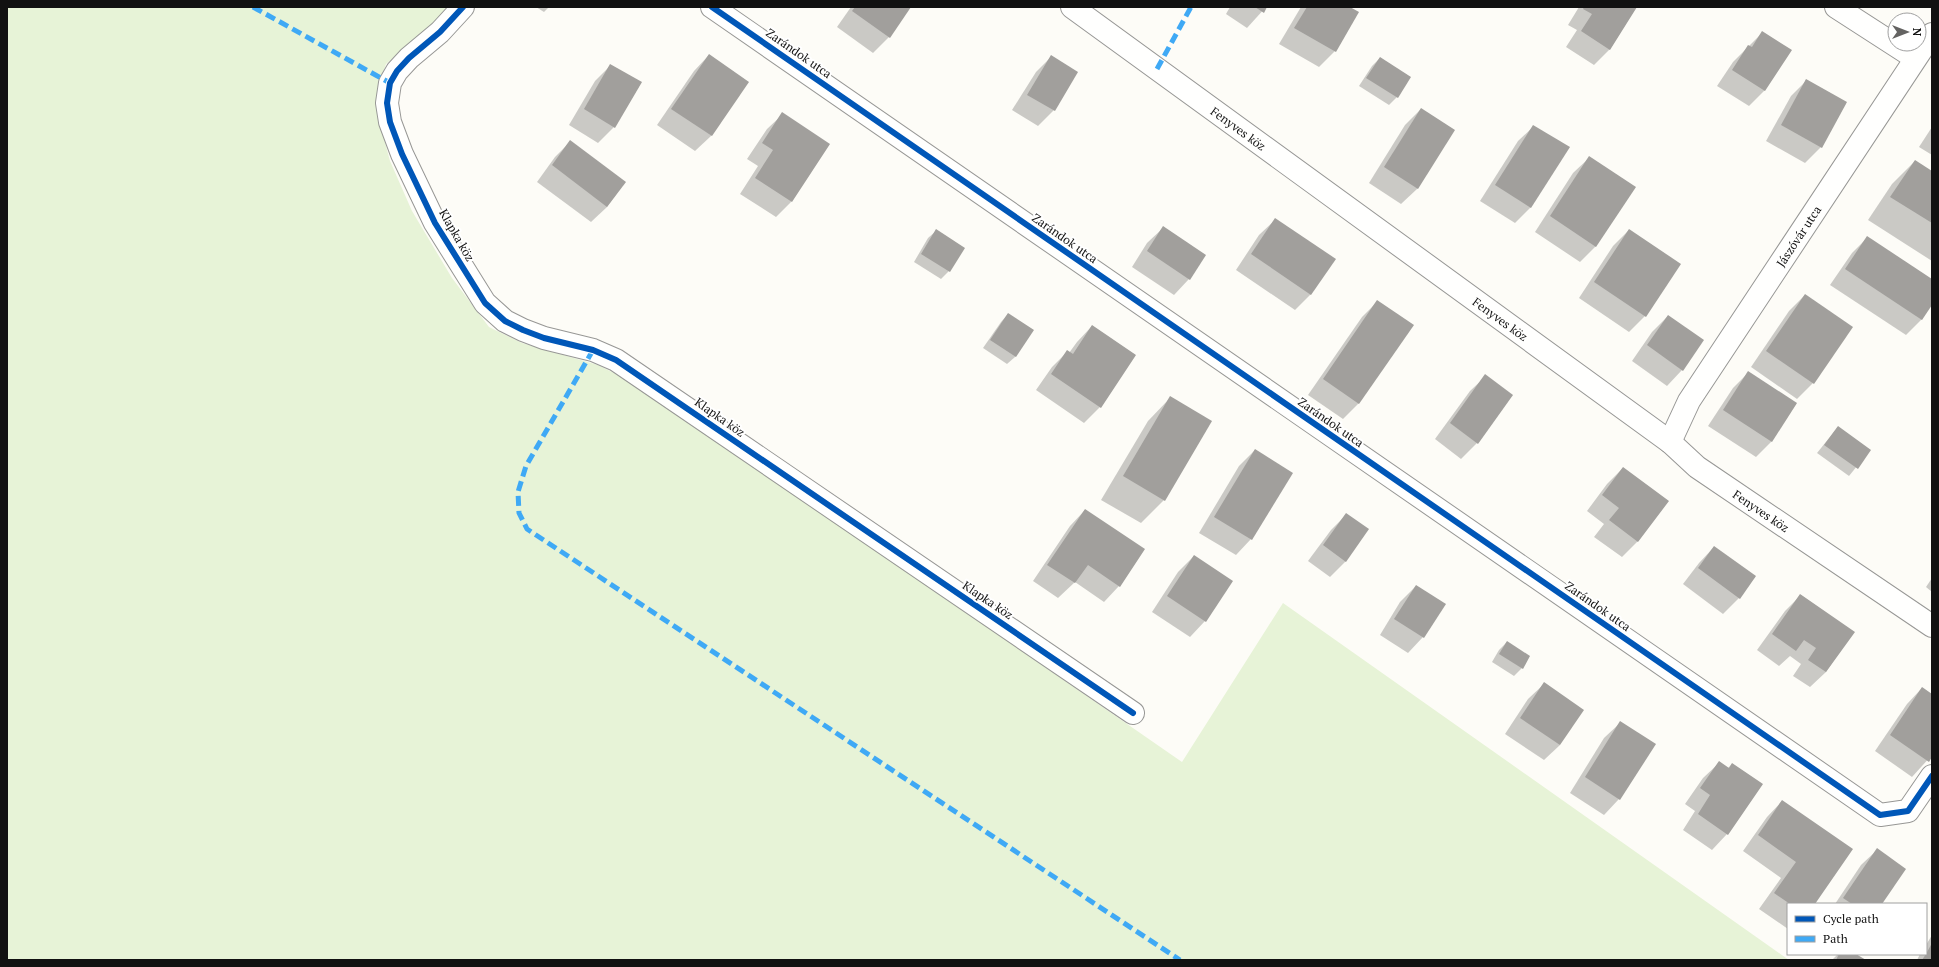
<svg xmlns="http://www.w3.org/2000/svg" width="1939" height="967" font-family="'PT Serif',serif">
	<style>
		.garden { fill: #e7f3d7 }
		.shadow { fill: #0003 }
		.building { fill: #a19f9c }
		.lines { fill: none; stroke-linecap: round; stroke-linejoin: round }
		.minor-casing { stroke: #979795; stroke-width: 24 }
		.minor { stroke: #fffffe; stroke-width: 22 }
		.quiet { stroke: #3fa9f5; stroke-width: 5; stroke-dasharray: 10 5; stroke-linecap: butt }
		.cycleway-casing { stroke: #fff; stroke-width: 8 }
		.cycleway { stroke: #0057b8; stroke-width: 6 }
		.labels { text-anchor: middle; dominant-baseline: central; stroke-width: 4; stroke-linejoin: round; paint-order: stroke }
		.street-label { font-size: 12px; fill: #111; stroke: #fff }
	</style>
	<rect width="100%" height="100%" fill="#fdfcf7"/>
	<polygon class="garden" points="7,7 451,7 386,64 378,88 378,116 390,161 412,211 452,278 489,327 522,343 598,365 638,385 1182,762 1283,603 1789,960 7,960"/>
	<g class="shadow">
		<polygon points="536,7 549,7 544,12"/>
		<polygon points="851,7 910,7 889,37 873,53 837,27"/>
		<polygon points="1230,7 1266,7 1247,28 1226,14"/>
		<polygon points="1301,7 1348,7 1335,51 1319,67 1279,44"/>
		<polygon points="1579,7 1636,7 1610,49 1594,65 1566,47 1577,30 1568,25"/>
		<polygon points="1762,33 1765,90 1749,106 1717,86 1733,62"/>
		<polygon points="709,55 748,82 711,136 695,151 657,125 694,71"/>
		<polygon points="1051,57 1054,110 1038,126 1012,110 1036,72"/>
		<polygon points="1380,58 1410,77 1397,97 1389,105 1359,86 1372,66"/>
		<polygon points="611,65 641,83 614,127 598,143 569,125 595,81"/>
		<polygon points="1806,81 1846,103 1821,147 1805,163 1766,141 1791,96"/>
		<polygon points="1421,109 1454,130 1417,189 1401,204 1369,183 1405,125"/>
		<polygon points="783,114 791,202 776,217 740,194 758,166 747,159 767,129"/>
		<polygon points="1534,126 1531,207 1515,223 1480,201 1518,141"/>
		<polygon points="1932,127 1932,155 1919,147"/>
		<polygon points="570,142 625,182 607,207 591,222 537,182 555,157"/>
		<polygon points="1589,158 1596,246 1580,262 1535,232 1573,173"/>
		<polygon points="1915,161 1932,172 1932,261 1868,220 1892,184"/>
		<polygon points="1275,220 1311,294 1295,310 1236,270 1259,235"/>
		<polygon points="1163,228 1189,279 1174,295 1132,267 1147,243"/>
		<polygon points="1629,230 1645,316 1629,332 1579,298 1613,246"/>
		<polygon points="936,231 963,248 949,271 941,279 914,262 928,238"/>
		<polygon points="1867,238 1932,281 1932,303 1922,319 1906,335 1830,285 1852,253"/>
		<polygon points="1805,295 1813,383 1797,399 1751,367 1789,311"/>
		<polygon points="1378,301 1359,403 1343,419 1308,395 1362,317"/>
		<polygon points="1008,314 1033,330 1015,357 1007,364 983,348 1001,322"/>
		<polygon points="1668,316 1682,370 1667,386 1632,361 1652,332"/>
		<polygon points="1092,326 1135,355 1100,407 1084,423 1036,390 1052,367 1067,352 1069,353 1077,342"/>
		<polygon points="1748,373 1796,404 1771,442 1756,457 1708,426 1733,388"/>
		<polygon points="1486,376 1477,443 1461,459 1435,439 1470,391"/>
		<polygon points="1170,398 1164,500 1141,523 1101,500 1148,421"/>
		<polygon points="1838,427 1870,450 1849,476 1817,453"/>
		<polygon points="1255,450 1251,539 1236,555 1199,533 1239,466"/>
		<polygon points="1623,468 1638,541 1622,557 1594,537 1604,524 1587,511 1607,484"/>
		<polygon points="1085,510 1119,586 1104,602 1075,582 1058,598 1033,581 1070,526"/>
		<polygon points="1347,514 1346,561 1330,577 1308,561 1331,530"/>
		<polygon points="1714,547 1755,577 1739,598 1723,614 1683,584 1699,563"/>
		<polygon points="1194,556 1205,621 1190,637 1152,612 1178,572"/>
		<polygon points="1932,578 1932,592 1926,587"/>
		<polygon points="1416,586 1423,637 1408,653 1380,635 1400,602"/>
		<polygon points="1801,595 1853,632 1826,672 1810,687 1793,676 1801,664 1790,656 1779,666 1757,650 1785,611"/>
		<polygon points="1507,642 1522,668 1514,676 1492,662 1499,650"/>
		<polygon points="1544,684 1560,745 1544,760 1505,734 1528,699"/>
		<polygon points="1922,688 1932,695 1932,755 1912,777 1875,751 1907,704"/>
		<polygon points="1620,723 1619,799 1604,815 1570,793 1604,738"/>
		<polygon points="1719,763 1728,768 1732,764 1727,834 1712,850 1683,830 1695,811 1685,804 1703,778"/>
		<polygon points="1782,801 1814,904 1788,904 1788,929 1759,909 1781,878 1743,851 1767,817"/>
		<polygon points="1877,850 1881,904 1835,904 1861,865"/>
		<polygon points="1932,935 1932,960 1917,960 1920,954 1926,954 1926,945"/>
		<polygon points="1838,954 1854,954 1864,960 1832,960"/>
	</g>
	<g class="building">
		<polygon points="855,7 911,7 890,38 852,11"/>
		<polygon points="1255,7 1267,7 1264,13"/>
		<polygon points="1307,7 1350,7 1359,12 1336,52 1294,28"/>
		<polygon points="1584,7 1637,7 1610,50 1581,31 1592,14 1583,9"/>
		<polygon points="1762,31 1792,50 1765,91 1732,70 1748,45 1752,47"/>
		<polygon points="709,54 749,82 712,136 671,109"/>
		<polygon points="1051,55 1078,72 1055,111 1027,95"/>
		<polygon points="1380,57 1411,77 1398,98 1366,78"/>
		<polygon points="610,64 642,82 615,128 584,109"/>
		<polygon points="1806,79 1847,102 1822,148 1781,125"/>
		<polygon points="1421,108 1455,130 1418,189 1384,167"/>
		<polygon points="782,112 830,144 792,202 755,178 773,150 762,143"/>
		<polygon points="1533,125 1570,147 1531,208 1495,185"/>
		<polygon points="570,140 626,182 607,207 552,165"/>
		<polygon points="1589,156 1636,187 1596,247 1550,216"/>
		<polygon points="1915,160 1932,171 1932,223 1890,197"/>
		<polygon points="1275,218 1336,259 1311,295 1251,254"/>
		<polygon points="1163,226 1206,255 1190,280 1147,251"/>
		<polygon points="936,229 965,248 950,272 921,254"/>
		<polygon points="1629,229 1681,264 1646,317 1594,282"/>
		<polygon points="1867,236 1932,279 1932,305 1922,320 1845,269"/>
		<polygon points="1805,294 1853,327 1814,384 1766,351"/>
		<polygon points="1377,300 1414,325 1359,404 1323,379"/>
		<polygon points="1008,313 1034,330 1016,357 990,340"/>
		<polygon points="1668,315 1704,340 1683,371 1647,345"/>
		<polygon points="1092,325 1136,355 1101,408 1051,374 1067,350 1073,354"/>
		<polygon points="1748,371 1797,403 1772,442 1723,410"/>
		<polygon points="1485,374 1513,395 1478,444 1450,423"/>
		<polygon points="1170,396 1212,421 1165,501 1123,476"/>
		<polygon points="1838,426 1871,450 1858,469 1824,445"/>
		<polygon points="1255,449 1293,473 1252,540 1214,517"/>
		<polygon points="1623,467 1669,501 1638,542 1609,520 1619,508 1602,495"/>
		<polygon points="1085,509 1145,549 1120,587 1088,565 1075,583 1047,565"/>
		<polygon points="1346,513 1369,529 1346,562 1323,545"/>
		<polygon points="1714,546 1756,576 1740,599 1698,568"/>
		<polygon points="1194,555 1233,581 1206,622 1167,596"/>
		<polygon points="1416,585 1446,604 1424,638 1394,619"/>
		<polygon points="1800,594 1855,632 1826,672 1808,660 1816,648 1804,640 1796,651 1772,634"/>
		<polygon points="1507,641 1530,656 1523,669 1499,654"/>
		<polygon points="1544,682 1584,710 1560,745 1520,718"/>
		<polygon points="1922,687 1932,694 1932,757 1929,762 1890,735"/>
		<polygon points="1620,721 1656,744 1620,800 1585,777"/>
		<polygon points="1719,761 1729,768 1732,763 1763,784 1728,835 1698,814 1710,795 1700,788"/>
		<polygon points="1782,800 1853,849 1815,904 1790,904 1774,893 1796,862 1758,835"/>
		<polygon points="1877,848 1906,869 1882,904 1852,904 1843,898"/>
		<polygon points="1932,943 1932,960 1922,960 1926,954"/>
		<polygon points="1839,954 1856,954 1866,960 1836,960"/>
	</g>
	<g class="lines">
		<g class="minor-casing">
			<g id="minor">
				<polyline points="463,7 440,32 409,58 397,71 390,83 387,103 390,122 402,154 435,223 485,303 505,321 523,330 544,338 593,350 616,360 1133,713"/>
				<polyline points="712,7 1880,815 1908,811 1932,776"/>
				<path id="s1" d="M1072,7L1670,442L1697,467L1932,626"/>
				<polyline points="1836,7 1915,58"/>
				<path id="s2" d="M1670,442L1689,401L1932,34"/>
			</g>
		</g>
		<use href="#minor" class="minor"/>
		<g class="quiet">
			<polyline points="253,7 390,83"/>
			<polyline points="1157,69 1191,7"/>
			<polyline points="593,350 526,466 518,492 519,513 527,529 1180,960"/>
		</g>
		<g class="cycleway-casing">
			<g id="cycleway">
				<polyline points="463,7 440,32 409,58 397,71 390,83 387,103 390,122 402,154 435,223 485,303 505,321 523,330 544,338 593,350 616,360 1133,713"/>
				<polyline points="712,7 1880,815 1908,811 1932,776"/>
			</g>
		</g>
		<use href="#cycleway" class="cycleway"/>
	</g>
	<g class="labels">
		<g class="street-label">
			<text transform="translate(799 53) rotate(35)">Zarándok utca</text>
			<text stroke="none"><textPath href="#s1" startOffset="206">Fenyves köz</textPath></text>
			<text transform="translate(457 235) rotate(60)">Klapka köz</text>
			<text stroke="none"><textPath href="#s2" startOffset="243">Jászóvár utca</textPath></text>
			<text transform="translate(1065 238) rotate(35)">Zarándok utca</text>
			<text stroke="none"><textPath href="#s1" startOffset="530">Fenyves köz</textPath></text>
			<text transform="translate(720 417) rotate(35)">Klapka köz</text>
			<text transform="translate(1331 422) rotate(35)">Zarándok utca</text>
			<text stroke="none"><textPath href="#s1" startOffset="854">Fenyves köz</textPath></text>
			<text transform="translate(988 600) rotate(34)">Klapka köz</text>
			<text transform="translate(1598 606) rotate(35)">Zarándok utca</text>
		</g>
	</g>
	<rect width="1939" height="967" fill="none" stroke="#111111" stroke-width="16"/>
	<rect x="1787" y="903" width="140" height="52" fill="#ffffff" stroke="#a0a0a0"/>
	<rect x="1795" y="916" width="20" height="6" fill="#0057b8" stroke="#a0a0a0"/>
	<text x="1823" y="923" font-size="12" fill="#111111">Cycle path</text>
	<rect x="1795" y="936" width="20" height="6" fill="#3fa9f5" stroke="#a0a0a0"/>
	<text x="1823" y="943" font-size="12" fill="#111111">Path</text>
	<g transform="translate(1907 32) rotate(90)"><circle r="19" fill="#ffffff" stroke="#a0a0a0"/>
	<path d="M0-3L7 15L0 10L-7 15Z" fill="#646362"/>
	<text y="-6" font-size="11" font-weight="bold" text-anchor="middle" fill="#111111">N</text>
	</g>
</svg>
